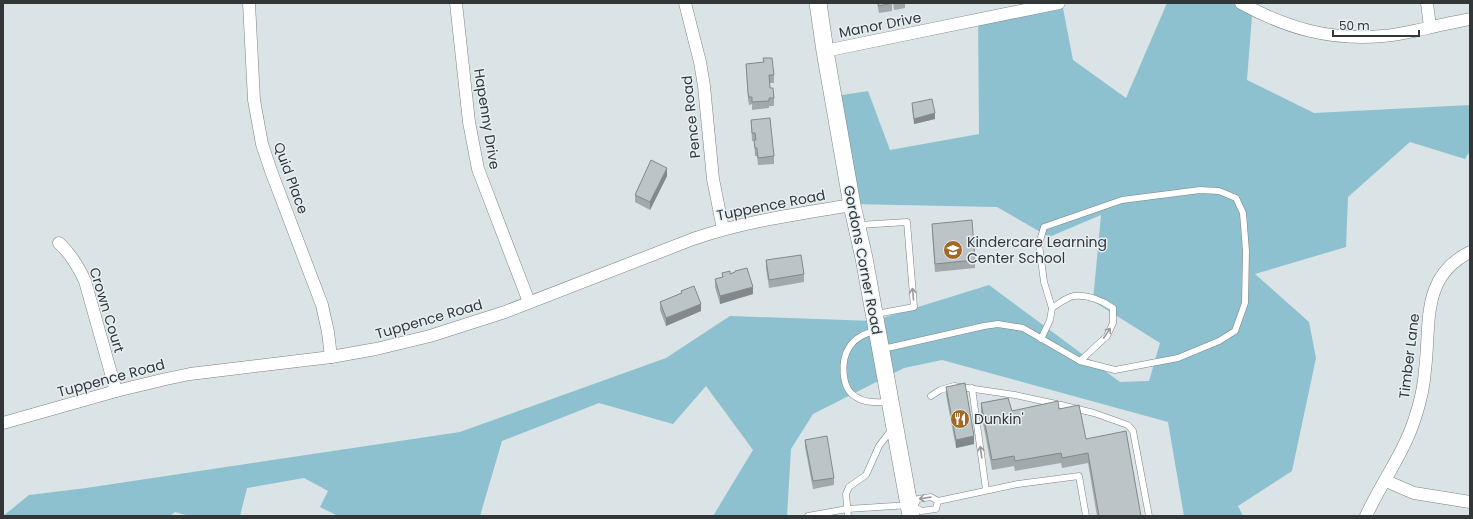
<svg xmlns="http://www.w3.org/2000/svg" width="1473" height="519" font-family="Poppins,sans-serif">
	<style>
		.green { fill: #8dc1cf }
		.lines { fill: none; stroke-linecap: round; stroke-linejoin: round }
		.lane-casing { stroke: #7b8386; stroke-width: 7 }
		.street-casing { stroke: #7b8386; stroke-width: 13 }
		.secondary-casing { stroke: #7b8386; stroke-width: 18 }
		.lane { stroke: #fff; stroke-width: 6 }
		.street { stroke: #fff; stroke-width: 12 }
		.secondary { stroke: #fff; stroke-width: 17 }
		.wall { fill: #a1a9ab }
		.shaded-wall { fill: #83898b }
		.building { fill: #bbc4c7; stroke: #83898b }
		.oneway { stroke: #999a9b }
		.labels { text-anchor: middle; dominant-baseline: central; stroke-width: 3; stroke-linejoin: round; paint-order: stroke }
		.street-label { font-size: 14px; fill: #333637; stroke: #e7f0f3 }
		.poi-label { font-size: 14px; fill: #333637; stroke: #e7f0f3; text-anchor: start }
	</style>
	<rect width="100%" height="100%" fill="#dae3e5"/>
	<polygon class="green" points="1062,3 1073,60 1126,98 1167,3 1253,3 1247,80 1314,113 1470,105 1470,151 1465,159 1410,142 1348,197 1346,247 1255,274 1309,322 1316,358 1292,471 1238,506 1243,516 1184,516 1168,422 942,360 904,368 813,414 791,449 787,516 713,516 753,450 706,386 673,424 599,403 502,441 480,516 338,516 320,507 328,491 304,478 247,488 240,516 189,516 175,512 170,516 3,516 29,495 86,488 460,432 666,358 730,316 873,321 989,285 1120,382 1149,381 1160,343 1093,301 1101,215 1049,237 997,207 850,204 830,97 868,91 890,150 979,134 978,14"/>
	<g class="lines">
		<g class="lane-casing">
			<g id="lane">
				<polyline points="859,225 907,222 914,307 876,314"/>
				<path d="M1052,308C1058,304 1067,297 1074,296C1087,294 1103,301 1113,308V323L1107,336L1080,361"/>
				<path d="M876,330C865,334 856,337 850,346C840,360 841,389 856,397C867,404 878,402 890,402"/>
				<polyline points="883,349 984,326 998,324 1023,328 1080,361 1115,370 1178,358 1219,341 1235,331 1245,303 1246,251 1243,213 1236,198 1219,191 1200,190 1122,200 1044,227 1039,244 1044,282 1052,308 1050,320 1041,339"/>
				<polyline points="972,388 986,490"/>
				<polyline points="931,396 940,390 954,386 1015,395 1061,405 1094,413 1122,423 1128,425 1133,431 1149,516"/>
				<polyline points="914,506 918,499 931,497 938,501 1018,484 1079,476 1086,516"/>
				<polyline points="808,516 847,509 910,505 914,506 921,511 936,509 938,501"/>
				<polyline points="848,516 846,494 849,487 866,475 879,446 892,429"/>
			</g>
		</g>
		<g class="street-casing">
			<g id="street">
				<polyline points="249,3 254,100 262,144 271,171 322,305 328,332 331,357"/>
				<polyline points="456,3 469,122 478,169 529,302"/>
				<polyline points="685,3 700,62 704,86 713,179 723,229"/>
				<path d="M1241,3C1286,28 1331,41 1383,36C1398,35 1413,31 1428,28C1442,24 1456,22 1470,19"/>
				<polyline points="1427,3 1430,27"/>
				<polyline points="825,51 1059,3"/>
				<path d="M59,243C71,254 78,266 85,281L116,391"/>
				<path d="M3,423L116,391L166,379L190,374L331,357L376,349L430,336L505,312L693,239C745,221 798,214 852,205"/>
				<polyline points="1386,481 1414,493 1470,502"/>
				<path d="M1366,516C1381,483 1404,453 1415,418C1420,403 1424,386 1425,370C1431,324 1420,277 1470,252"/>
			</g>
		</g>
		<g class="secondary-casing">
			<polyline id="secondary" points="818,3 825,51 852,205 864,258 911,516"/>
		</g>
		<use href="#lane" class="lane"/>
		<use href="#street" class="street"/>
		<use href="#secondary" class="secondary"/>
	</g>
	<g class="wall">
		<polygon points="877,3 892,3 892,11 879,13"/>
		<polygon points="893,3 905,3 905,8 894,10"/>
		<polygon points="746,64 774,75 774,83 770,83 770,88 774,98 774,106 769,106 769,108 752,110 752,104 749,105 748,100"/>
		<polygon points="912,103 935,119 914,124 912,109"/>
		<polygon points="751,120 774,156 774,164 758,165 757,156 755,156 754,141 752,141"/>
		<polygon points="667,176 650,210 635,202 635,195"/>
		<polygon points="932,224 975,260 975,268 935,272 932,232"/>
		<polygon points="766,260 804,274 804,282 769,288 766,268"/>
		<polygon points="735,271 753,294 720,304 715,287 715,279 722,278 722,273 730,274 735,273"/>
		<polygon points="681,291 701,311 666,326 660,310 660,302 681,293"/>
		<polygon points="946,387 974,444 956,448 946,395"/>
		<polygon points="981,403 1012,411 1059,409 1086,439 1141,516 1097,516 1088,463 1062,468 1061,463 1015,471 1014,466 992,470 981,413"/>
		<polygon points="805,440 834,478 834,485 813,489 805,447"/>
	</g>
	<g class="shaded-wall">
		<polygon points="935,113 935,119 914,124 914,119"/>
		<polygon points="667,168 667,176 650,210 650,202"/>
		<polygon points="753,287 753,294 720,304 720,296"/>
		<polygon points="701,304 701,311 666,326 666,318"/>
		<polygon points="974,436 974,444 956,448 956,440"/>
	</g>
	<g class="building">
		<polygon points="878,3 892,3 879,6"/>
		<polygon points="763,58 772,58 774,75 769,75 770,88 773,88 774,98 769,98 769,101 752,102 752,97 749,97 748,93 746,64 764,62"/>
		<polygon points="932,99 935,113 914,119 912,103"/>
		<polygon points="770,118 774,156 758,158 757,148 755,148 754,140 756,140 755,133 752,133 751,120"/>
		<polygon points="651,160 667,168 650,202 635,195"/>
		<polygon points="972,220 975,260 935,264 932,224"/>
		<polygon points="801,255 804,274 769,280 766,260"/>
		<polygon points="747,268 753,287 720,296 715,279 723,277 722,273 730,271 730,274 735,272 735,271"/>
		<polygon points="694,286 701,304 666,318 660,302 682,293 681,291"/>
		<polygon points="965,383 974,436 956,440 946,387"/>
		<polygon points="1008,398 1012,411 1058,401 1059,409 1079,405 1086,439 1126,431 1141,516 1099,516 1088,453 1062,458 1061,453 1015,461 1014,456 992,460 981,403"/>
		<polygon points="827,436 834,478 813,481 805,440"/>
	</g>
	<defs><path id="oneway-shaft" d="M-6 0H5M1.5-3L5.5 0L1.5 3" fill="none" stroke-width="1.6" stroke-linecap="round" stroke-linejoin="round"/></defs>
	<g class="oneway">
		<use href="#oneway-shaft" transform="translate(913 294) rotate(-95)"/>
		<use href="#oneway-shaft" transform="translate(1107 333) rotate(-56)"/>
		<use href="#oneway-shaft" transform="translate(981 452) rotate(-98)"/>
		<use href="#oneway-shaft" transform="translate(925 498) rotate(172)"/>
	</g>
	<defs>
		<g id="school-disc" transform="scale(1)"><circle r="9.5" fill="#a16826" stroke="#e7f0f3"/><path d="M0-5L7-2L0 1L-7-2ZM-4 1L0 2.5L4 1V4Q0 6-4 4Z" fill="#fff"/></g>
		<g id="restaurant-disc" transform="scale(1)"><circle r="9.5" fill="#a16826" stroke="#e7f0f3"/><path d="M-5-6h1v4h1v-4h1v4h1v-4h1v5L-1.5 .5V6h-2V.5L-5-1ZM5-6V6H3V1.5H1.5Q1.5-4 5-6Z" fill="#fff"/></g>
	</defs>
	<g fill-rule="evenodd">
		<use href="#school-disc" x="953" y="250"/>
		<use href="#restaurant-disc" x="960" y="419"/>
	</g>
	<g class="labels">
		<g class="street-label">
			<text transform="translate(880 25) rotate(-11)">Manor Drive</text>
			<text transform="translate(691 117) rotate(-96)">Pence Road</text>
			<text transform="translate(487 119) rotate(81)">Hapenny Drive</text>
			<text transform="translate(291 178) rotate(70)">Quid Place</text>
			<text transform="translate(771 205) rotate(-11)">Tuppence Road</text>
			<text transform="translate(863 260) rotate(79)">Gordons Corner Road</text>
			<text transform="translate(107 310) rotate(73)">Crown Court</text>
			<text transform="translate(429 319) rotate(-16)">Tuppence Road</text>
			<text transform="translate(1409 356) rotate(-83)">Timber Lane</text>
			<text transform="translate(111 378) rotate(-15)">Tuppence Road</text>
		</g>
		<g class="poi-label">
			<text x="967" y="242">Kindercare Learning<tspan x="967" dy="16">Center School</tspan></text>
			<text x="974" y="419">Dunkin'</text>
		</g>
	</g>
	<rect width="1473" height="519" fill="none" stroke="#333637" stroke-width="8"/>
	<path d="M1333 30v6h86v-6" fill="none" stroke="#333637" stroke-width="2"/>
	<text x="1339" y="30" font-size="12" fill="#333637" stroke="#e7f0f3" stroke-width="3" paint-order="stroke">50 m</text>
</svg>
